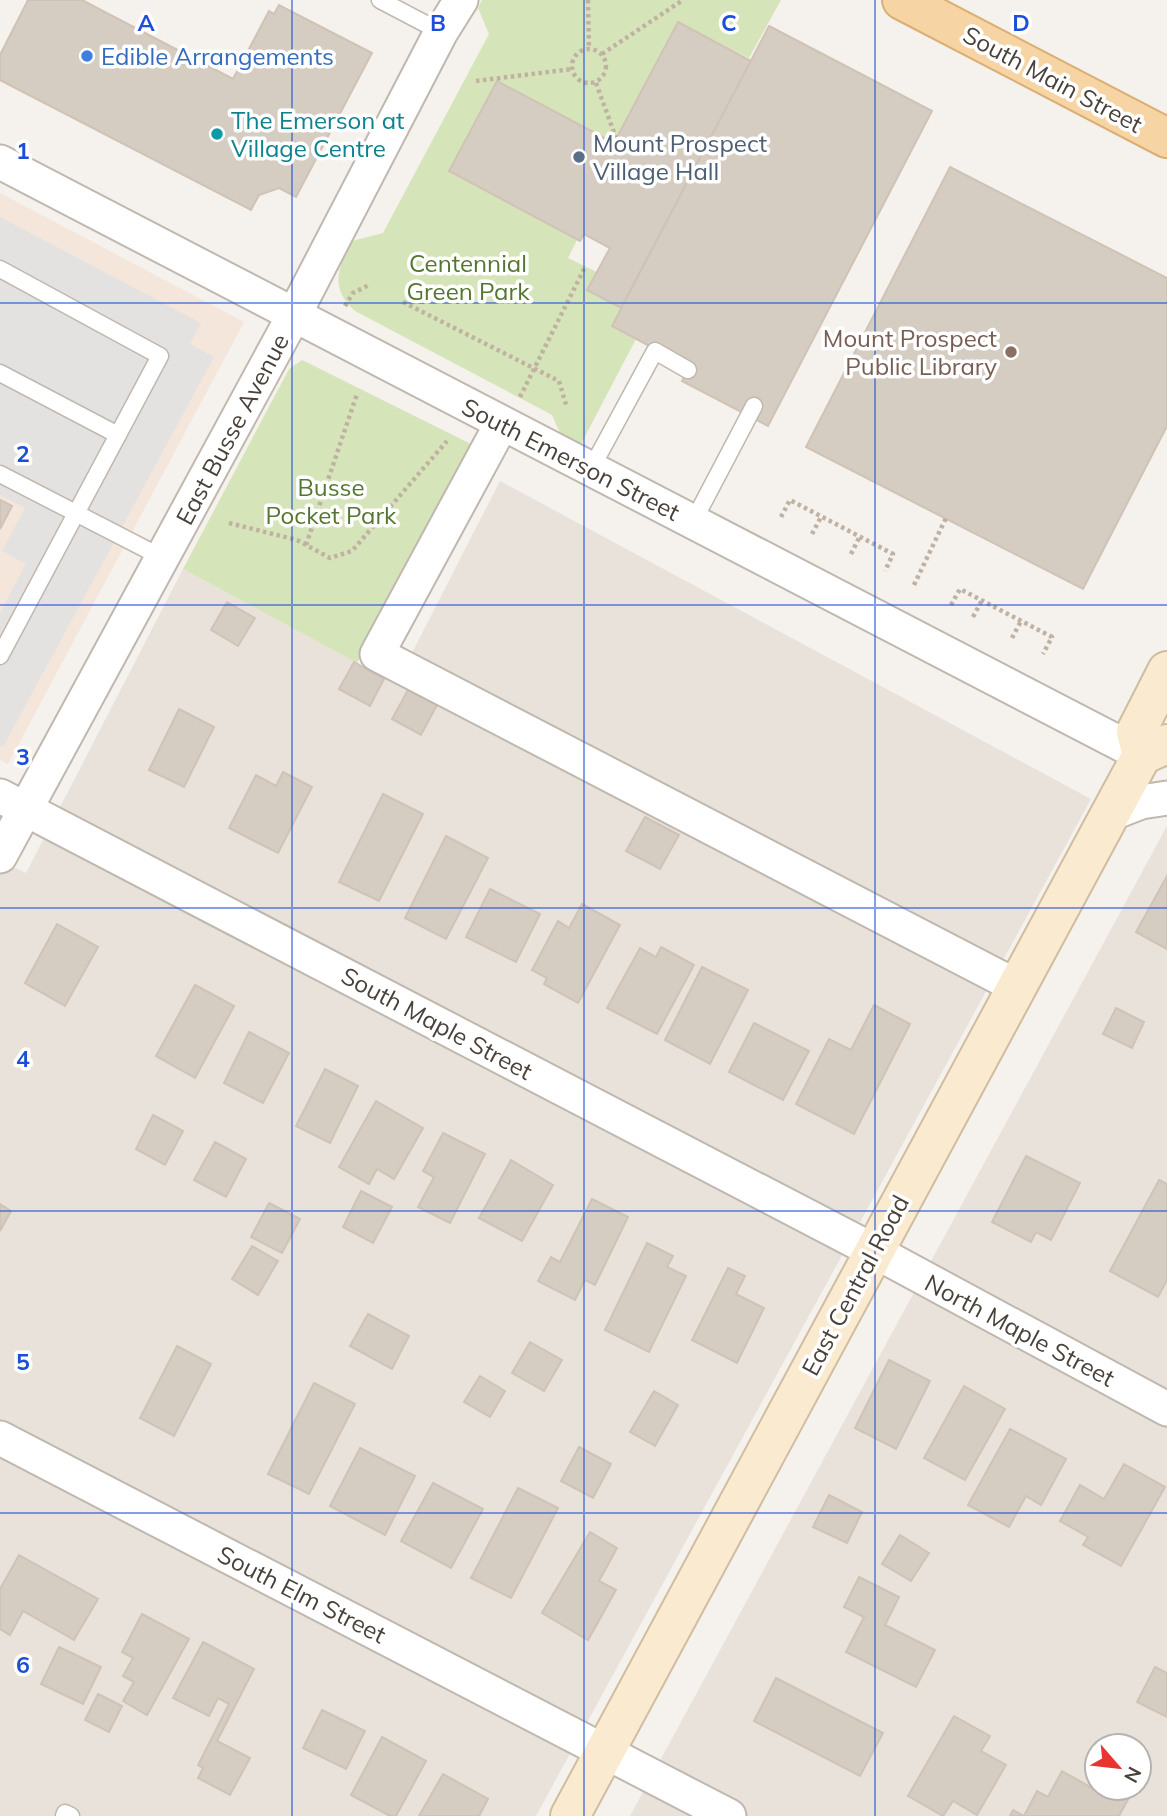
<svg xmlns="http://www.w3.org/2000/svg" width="1167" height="1816" font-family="Mulish,sans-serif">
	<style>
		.residential { fill: #e8e2db; fill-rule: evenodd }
		.commercial { fill: #f4e6da }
		.green { fill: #d6e5b9 }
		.parking { fill: #e4e2e0 }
		.building { fill: #d5ccc2; stroke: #d0c3b6; stroke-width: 2 }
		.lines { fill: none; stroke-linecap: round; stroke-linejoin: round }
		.service-casing { stroke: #c0b8af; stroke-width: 19 }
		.minor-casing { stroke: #c0b8af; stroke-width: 37 }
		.secondary-casing { stroke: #d0bda0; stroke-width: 42 }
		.primary-casing { stroke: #dbaf74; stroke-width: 42 }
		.path { stroke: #c0b2a2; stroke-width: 4.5; stroke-dasharray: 3.5 3.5; stroke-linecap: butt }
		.service { stroke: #fff; stroke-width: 16 }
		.minor { stroke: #fff; stroke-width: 33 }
		.secondary { stroke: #faebd0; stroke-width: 38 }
		.primary { stroke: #f6d4a4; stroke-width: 38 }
		.grid { fill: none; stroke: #1d4ed8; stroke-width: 2; stroke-opacity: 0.55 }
		.shop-dot { fill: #3f7fe0; stroke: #fff; stroke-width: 2.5 }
		.culture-dot { fill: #0f9aa8; stroke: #fff; stroke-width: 2.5 }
		.service-dot { fill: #5c6f8a; stroke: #fff; stroke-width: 2.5 }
		.education-dot { fill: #8d6e63; stroke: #fff; stroke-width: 2.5 }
		.labels { text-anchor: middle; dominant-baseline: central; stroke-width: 7; stroke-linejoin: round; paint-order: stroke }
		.shop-label { font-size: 24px; fill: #366cbe; stroke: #fff; text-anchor: start }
		.street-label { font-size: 24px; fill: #49413a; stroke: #fff }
		.culture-label { font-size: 24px; fill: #0d838f; stroke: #fff; text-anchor: start }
		.service-label { font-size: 24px; fill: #4e5e75; stroke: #fff; text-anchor: start }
		.park-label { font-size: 24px; fill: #547631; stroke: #fff }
		.education-label { font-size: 24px; fill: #785e54; stroke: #fff; text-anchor: end }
		.grid-label { font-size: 23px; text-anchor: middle; font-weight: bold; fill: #1d4ed8; stroke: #fff; stroke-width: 7; stroke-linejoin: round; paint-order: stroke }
	</style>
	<rect width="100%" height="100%" fill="#f5f1ec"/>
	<g class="residential">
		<polygon points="500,481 1091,799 536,1816 0,1816 0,861 26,873 183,569 396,684"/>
		<path d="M1167,826V1816H630ZM1097,1746H1139V1788H1097Z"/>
	</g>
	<polygon class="commercial" points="0,193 244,322 8,764 0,760"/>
	<g class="green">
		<path d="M482,0H781L749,58L682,24L619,144L498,83L451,173L577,240L568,258L601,274L593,292L621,308L612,326L636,339L581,444L560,433L552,415L355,311C329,288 338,267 352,241L383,233L489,34L478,8Z"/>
		<polygon points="302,360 471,444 357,663 183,569 289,369"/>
	</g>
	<polygon class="parking" points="0,217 201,323 190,344 214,357 3,747 0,745 0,613 26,564 2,551 25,508 0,495"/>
	<g class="building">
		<polygon points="28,0 82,0 233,79 269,11 274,14 279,5 372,53 296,197 279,188 259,195 251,210 0,80 0,55"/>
		<polygon points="678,22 751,61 621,308 587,290 610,248 584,234 580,241 449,171 497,81 614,143"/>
		<polygon points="769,26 932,111 768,426 682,381 689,367 612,326"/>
		<polygon points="950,167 1167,278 1167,426 1083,589 806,447"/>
		<polygon points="0,500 12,506 0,529"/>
		<polygon points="227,602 255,618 238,646 211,630"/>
		<polygon points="354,662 384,679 370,706 339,689"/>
		<polygon points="408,690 437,705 421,735 392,719"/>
		<polygon points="179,709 214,727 184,787 149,770"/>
		<polygon points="283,772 312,787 278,853 229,828 256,775 276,786"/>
		<polygon points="383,794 423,814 379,901 339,882"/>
		<polygon points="645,817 679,835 660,869 626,851"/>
		<polygon points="446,836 488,858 446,939 405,918"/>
		<polygon points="1167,876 1167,949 1136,932"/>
		<polygon points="490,889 540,914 516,962 466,937"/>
		<polygon points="582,904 620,925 578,1003 544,984 547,978 532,970 558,921 569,928"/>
		<polygon points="57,924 98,947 65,1006 25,983"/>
		<polygon points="661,947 694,965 657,1034 607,1008 640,948 656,957"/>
		<polygon points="702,967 748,990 710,1064 665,1040"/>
		<polygon points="195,985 234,1006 195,1078 156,1056"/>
		<polygon points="874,1005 910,1024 854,1134 796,1104 829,1039 851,1050"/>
		<polygon points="1116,1008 1144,1022 1132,1048 1103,1034"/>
		<polygon points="754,1023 809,1051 783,1100 729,1072"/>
		<polygon points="249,1032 289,1053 263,1103 224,1083"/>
		<polygon points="325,1069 358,1086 330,1143 296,1126"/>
		<polygon points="376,1101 423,1128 394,1179 377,1169 369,1184 339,1167"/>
		<polygon points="153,1115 183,1131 165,1165 136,1149"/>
		<polygon points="443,1133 485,1154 450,1223 418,1207 434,1177 423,1171"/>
		<polygon points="215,1142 246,1159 226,1197 194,1180"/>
		<polygon points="1026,1156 1080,1183 1051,1240 1036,1232 1031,1242 992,1222"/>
		<polygon points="511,1160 553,1185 522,1241 479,1218"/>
		<polygon points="1159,1180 1167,1184 1167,1280 1158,1297 1110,1271"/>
		<polygon points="361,1191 392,1207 373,1243 343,1227"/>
		<polygon points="592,1199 628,1217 595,1285 585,1280 575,1300 538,1281 551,1257 560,1262"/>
		<polygon points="269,1203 300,1219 282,1253 251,1237"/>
		<polygon points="0,1204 11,1211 0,1231"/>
		<polygon points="647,1243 673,1256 667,1267 686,1276 649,1352 605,1330"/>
		<polygon points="252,1246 278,1261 258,1295 232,1279"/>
		<polygon points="728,1268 745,1276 736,1294 764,1308 737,1363 692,1340"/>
		<polygon points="368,1314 409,1336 392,1369 350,1346"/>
		<polygon points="530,1342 562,1360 544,1391 512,1373"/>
		<polygon points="177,1346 211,1364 174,1436 140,1418"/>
		<polygon points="889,1360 930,1381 896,1449 855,1428"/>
		<polygon points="480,1376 505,1391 490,1417 464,1402"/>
		<polygon points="314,1383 355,1404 309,1494 268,1474"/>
		<polygon points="964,1386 1005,1409 965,1480 924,1458"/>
		<polygon points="654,1391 678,1405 655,1446 630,1432"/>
		<polygon points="1010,1429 1066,1459 1041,1505 1026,1496 1009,1527 968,1505"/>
		<polygon points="579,1447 611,1464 593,1498 561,1481"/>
		<polygon points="360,1448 415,1476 385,1535 330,1506"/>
		<polygon points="1124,1464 1165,1487 1121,1566 1083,1545 1088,1537 1060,1521 1080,1485 1104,1499"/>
		<polygon points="433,1483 483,1509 451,1568 401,1541"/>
		<polygon points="518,1488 558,1508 511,1598 471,1578"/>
		<polygon points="829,1495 862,1512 847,1543 813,1527"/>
		<polygon points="590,1532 617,1548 599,1581 616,1590 588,1640 542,1613"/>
		<polygon points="900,1535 929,1553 911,1581 882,1564"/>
		<polygon points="19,1555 98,1599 74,1640 23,1611 10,1635 0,1629 0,1589"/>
		<polygon points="859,1577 899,1597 885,1625 935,1650 916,1687 846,1652 864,1617 844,1607"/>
		<polygon points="142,1614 189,1639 147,1715 123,1701 134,1682 123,1676 133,1658 122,1652"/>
		<polygon points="203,1642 254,1669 217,1741 250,1758 230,1795 198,1778 203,1768 198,1765 229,1704 218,1698 209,1716 173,1698"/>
		<polygon points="59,1647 101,1667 83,1704 41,1684"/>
		<polygon points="1155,1667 1167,1673 1167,1717 1137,1702"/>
		<polygon points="776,1678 883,1733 860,1776 754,1721"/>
		<polygon points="98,1694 122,1706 109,1732 85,1720"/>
		<polygon points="322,1710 365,1731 346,1769 303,1748"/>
		<polygon points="954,1716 990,1736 981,1751 1006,1765 977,1815 953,1801 943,1816 908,1796"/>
		<polygon points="382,1737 426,1761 396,1816 390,1816 351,1795"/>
		<polygon points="1062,1771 1099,1792 1101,1788 1115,1788 1130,1796 1119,1816 1010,1816 1013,1810 1024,1816 1037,1791 1048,1797"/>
		<polygon points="443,1774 488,1799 479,1816 419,1816"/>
	</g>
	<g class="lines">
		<g class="service-casing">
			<g id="service">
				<polyline points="380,0 441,32"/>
				<polyline points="0,269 160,356 0,656"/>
				<polyline points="0,373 118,435"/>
				<polyline points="591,469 655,351 688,370"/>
				<polyline points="0,474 163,558"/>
				<polyline points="693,522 754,406"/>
				<polyline points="64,1816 65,1813 71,1816"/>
			</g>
		</g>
		<g class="minor-casing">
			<g id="minor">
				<polyline points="0,162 1142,755"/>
				<polyline points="502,423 377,654 1016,986"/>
				<polyline points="0,796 874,1251 1167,1409"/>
				<polyline points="1110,814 1141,802 1167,798"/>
				<polyline points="0,856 294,315 441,32 461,0"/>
				<polyline points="0,1438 729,1816"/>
			</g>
		</g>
		<g class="secondary-casing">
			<g id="secondary">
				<polyline points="1142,755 1136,732 1167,671"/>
				<polyline points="570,1816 1142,755 1167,744"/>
			</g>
		</g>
		<g class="primary-casing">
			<polyline id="primary" points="902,0 1167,138"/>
		</g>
		<g class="path">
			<polyline points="588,0 589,49"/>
			<circle cx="589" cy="66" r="17"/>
			<polyline points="602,54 683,0"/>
			<polyline points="476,81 572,69"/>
			<polyline points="596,83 616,138"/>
			<polyline points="403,302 559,381 567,408"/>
			<polyline points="345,306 353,293 369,285"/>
			<polyline points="520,397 585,267"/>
			<polyline points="781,517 790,500 893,554 885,571"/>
			<polyline points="229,523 297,540 330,558 352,551 447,441"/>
			<polyline points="812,534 821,517"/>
			<polyline points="306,545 357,394"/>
			<polyline points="851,554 860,536"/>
			<polyline points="914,585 946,518"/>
			<polyline points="951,605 960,589 1052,637 1043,654"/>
			<polyline points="973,617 982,600"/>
			<polyline points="1012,638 1021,621"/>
		</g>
		<use href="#service" class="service"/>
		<use href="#minor" class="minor"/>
		<use href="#secondary" class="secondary"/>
		<use href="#primary" class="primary"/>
	</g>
	<path class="grid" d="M292,0V1816M584,0V1816M875,0V1816M0,303H1167M0,605H1167M0,908H1167M0,1211H1167M0,1513H1167"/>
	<circle class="shop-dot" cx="87" cy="56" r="7"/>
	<circle class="culture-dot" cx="217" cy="134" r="7"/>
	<circle class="service-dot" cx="579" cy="157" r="7"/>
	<circle class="education-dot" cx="1011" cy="352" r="7"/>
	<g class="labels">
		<g class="shop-label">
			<text x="101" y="56">Edible Arrangements</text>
		</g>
		<g class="street-label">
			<text transform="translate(1053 79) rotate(28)">South Main Street</text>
			<text transform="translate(232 429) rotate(-62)">East Busse Avenue</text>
			<text transform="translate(571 459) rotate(27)">South Emerson Street</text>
			<text transform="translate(437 1023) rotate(28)">South Maple Street</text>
			<text transform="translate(855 1285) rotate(-62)">East Central Road</text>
			<text transform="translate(1020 1330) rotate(28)">North Maple Street</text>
			<text transform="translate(302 1594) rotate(27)">South Elm Street</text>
		</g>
		<g class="culture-label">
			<text x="231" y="120">The Emerson at<tspan x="231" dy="28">Village Centre</tspan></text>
		</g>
		<g class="service-label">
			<text x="593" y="143">Mount Prospect<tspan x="593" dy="28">Village Hall</tspan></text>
		</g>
		<g class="park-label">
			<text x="468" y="263">Centennial<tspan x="468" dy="28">Green Park</tspan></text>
			<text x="331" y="487">Busse<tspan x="331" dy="28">Pocket Park</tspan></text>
		</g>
		<g class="education-label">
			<text x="997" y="338">Mount Prospect<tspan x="997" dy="28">Public Library</tspan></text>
		</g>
	</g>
	<g class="grid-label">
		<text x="146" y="31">A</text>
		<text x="438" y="31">B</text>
		<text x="729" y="31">C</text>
		<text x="1021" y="31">D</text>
		<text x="23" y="159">1</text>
		<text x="23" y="462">2</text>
		<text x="23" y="765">3</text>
		<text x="23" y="1067">4</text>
		<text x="23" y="1370">5</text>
		<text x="23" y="1673">6</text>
	</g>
	<g transform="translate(1118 1767) rotate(118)"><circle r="33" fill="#ffffff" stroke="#b6b3b0" stroke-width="2"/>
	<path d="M0-5L12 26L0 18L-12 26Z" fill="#e83530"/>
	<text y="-10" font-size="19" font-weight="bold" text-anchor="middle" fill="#49413a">N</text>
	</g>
</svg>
